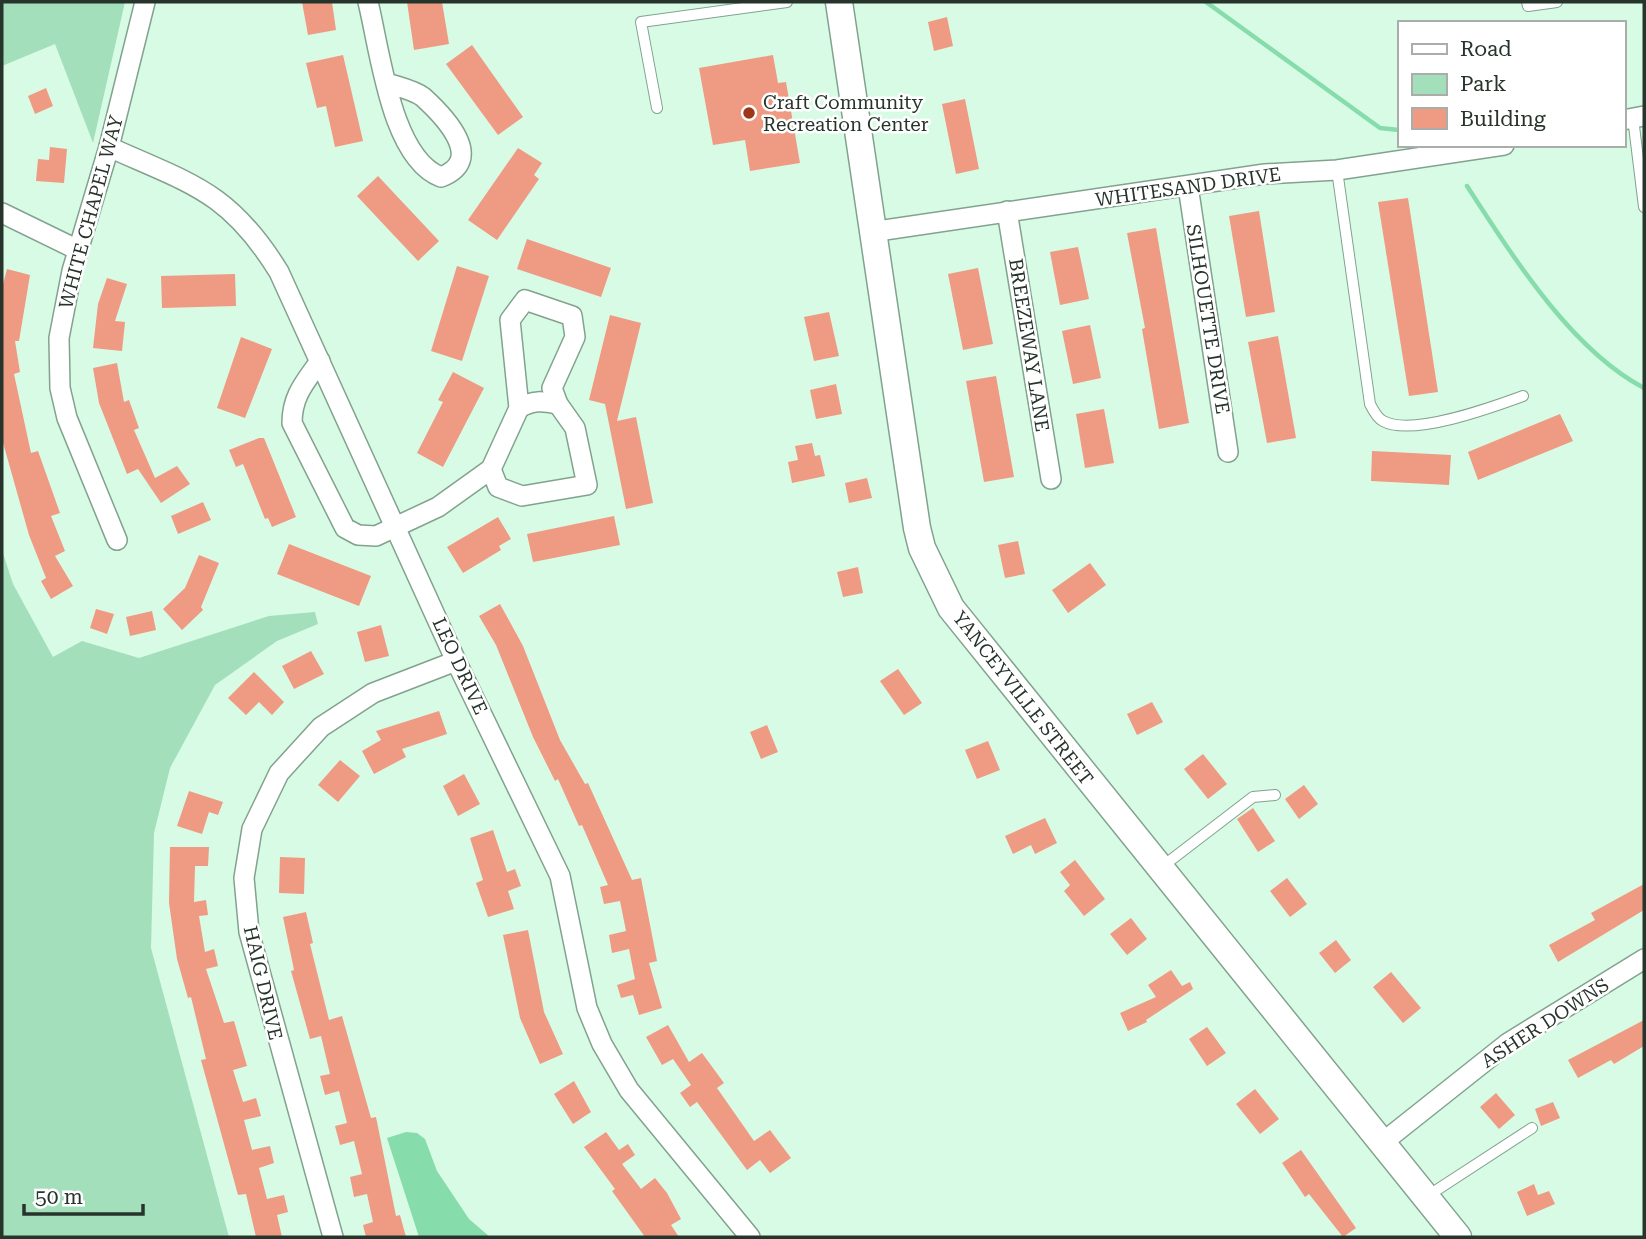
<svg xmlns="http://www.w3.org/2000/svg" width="1646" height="1239" font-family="'Roboto Serif',serif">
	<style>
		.green { fill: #a3dfbb }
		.water { fill: #87dcab }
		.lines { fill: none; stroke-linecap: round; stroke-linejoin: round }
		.stream { stroke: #87dcab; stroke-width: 4.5 }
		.building { fill: #ef9a83 }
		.lane-casing { stroke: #82a28e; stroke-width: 12 }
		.street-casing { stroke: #82a28e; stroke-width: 22 }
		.secondary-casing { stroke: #82a28e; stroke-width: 29 }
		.lane { stroke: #fff; stroke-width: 10 }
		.street { stroke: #fff; stroke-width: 19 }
		.secondary { stroke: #fff; stroke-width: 26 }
		.poi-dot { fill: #9e3619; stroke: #fff; stroke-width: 2.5 }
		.labels { text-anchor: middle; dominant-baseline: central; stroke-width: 5; stroke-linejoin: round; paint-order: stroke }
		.poi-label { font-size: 19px; fill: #27342c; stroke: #fff; text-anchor: start }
		.street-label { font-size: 19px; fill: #27342c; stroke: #fff }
	</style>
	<rect width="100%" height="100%" fill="#d8fbe5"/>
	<g class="green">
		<polygon points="2,2 125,2 93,143 55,44 2,66"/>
		<polygon points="2,550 13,584 53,657 82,641 139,658 269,616 315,612 318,624 277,641 215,685 170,768 154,833 151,948 229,1237 2,1237"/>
	</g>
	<polygon class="water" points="406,1132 417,1133 425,1139 437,1171 469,1219 490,1237 419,1237 387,1138"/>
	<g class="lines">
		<g class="stream">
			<polyline points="1206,2 1380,128 1399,130"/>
			<path d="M1467,186C1512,255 1570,349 1644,388"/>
		</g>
	</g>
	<g class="building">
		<polygon points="302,2 332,2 336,30 308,35"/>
		<polygon points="407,2 442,2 449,44 414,50"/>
		<polygon points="947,17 953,46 934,51 928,22"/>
		<polygon points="472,45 523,117 498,135 446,64"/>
		<polygon points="343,55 363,141 335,147 326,106 317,108 306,63"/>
		<polygon points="773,55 778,83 786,82 800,163 750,171 745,140 713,145 699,68"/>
		<polygon points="46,88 53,106 35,114 28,96"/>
		<polygon points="965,99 979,169 956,174 942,104"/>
		<polygon points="50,147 67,149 64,183 36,181 38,159 49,160"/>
		<polygon points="518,148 542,163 534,175 539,179 497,240 468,220"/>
		<polygon points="378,176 439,241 418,261 357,196"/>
		<polygon points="1408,198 1438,392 1409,396 1378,202"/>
		<polygon points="1259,211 1275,312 1246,317 1229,216"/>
		<polygon points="1156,228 1189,423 1159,429 1142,329 1145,328 1127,233"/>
		<polygon points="527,239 611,268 601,297 517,269"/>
		<polygon points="1078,247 1089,299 1060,305 1050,252"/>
		<polygon points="457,266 489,276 462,361 431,351"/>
		<polygon points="978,268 993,344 963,350 948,274"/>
		<polygon points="7,269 30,275 19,341 15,341 20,372 14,374 31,453 38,451 60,513 51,516 65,551 55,556 73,586 51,599 41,581 46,578 29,535 2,439 2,288"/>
		<polygon points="235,274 236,306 162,308 161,276"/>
		<polygon points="107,278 127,284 115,321 125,322 122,351 93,348 98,304"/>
		<polygon points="829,312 839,356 814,361 804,317"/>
		<polygon points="610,315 641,323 617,421 636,417 653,503 626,509 605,404 589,400"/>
		<polygon points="1090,325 1101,378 1073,384 1062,331"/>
		<polygon points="1278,336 1296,438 1267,443 1248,342"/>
		<polygon points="241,337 272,349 245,418 217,408"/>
		<polygon points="117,363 124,402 129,400 139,428 134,430 155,478 177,466 190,484 161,503 138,469 127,474 99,403 93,368"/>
		<polygon points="453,372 484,388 443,467 417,453 443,402 438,400"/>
		<polygon points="996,376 1014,477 984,482 966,381"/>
		<polygon points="836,384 842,414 816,419 810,390"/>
		<polygon points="1104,409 1114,463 1085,468 1076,414"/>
		<polygon points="1560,414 1573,441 1478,480 1468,452"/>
		<polygon points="259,438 264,438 296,517 272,527 268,518 265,519 243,464 236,467 229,450"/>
		<polygon points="812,443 815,456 820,455 825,476 792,483 788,462 798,460 795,446"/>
		<polygon points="1372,451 1451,455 1449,485 1371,481"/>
		<polygon points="867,478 872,498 849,503 845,483"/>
		<polygon points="203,502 211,520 178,534 171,516"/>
		<polygon points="614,516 620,545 533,562 527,534"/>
		<polygon points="498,517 511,539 499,546 501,550 463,573 447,547"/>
		<polygon points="1018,541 1025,574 1005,578 998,545"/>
		<polygon points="289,544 371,576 359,606 277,574"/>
		<polygon points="199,555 219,563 201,607 203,610 182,630 163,609 185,588"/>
		<polygon points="1090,563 1106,585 1068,613 1052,590"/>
		<polygon points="858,567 863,593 843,597 837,572"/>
		<polygon points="500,604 523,646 560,740 585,784 588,783 632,880 641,878 657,961 649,963 662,1008 639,1015 633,995 621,998 617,985 635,979 629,949 612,953 609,935 626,931 620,901 604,904 600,887 608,885 582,825 579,826 558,779 555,781 533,737 496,645 479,616"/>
		<polygon points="96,609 114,614 107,634 90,628"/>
		<polygon points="152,611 156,630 130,636 126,617"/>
		<polygon points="381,625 389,656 365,662 357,632"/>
		<polygon points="311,651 324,674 294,689 282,666"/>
		<polygon points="898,669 922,703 904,715 880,681"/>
		<polygon points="254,672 284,702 272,715 259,702 246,715 228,698"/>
		<polygon points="1152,702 1163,722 1137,735 1127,714"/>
		<polygon points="439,711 447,734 402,749 406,757 374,774 362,751 381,740 376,731"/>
		<polygon points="767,725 778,752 761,759 750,732"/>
		<polygon points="988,741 1000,770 977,779 965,750"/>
		<polygon points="1203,754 1227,784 1208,799 1184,769"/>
		<polygon points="340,760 360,776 338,802 318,785"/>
		<polygon points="464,774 480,804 458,816 443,786"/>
		<polygon points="1304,785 1318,804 1299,819 1285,799"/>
		<polygon points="189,791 223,802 218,815 209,812 202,834 177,826"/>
		<polygon points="1253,808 1275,841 1258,852 1237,819"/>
		<polygon points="1045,818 1057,843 1035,854 1031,845 1013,854 1005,836"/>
		<polygon points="493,830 507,872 515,869 521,886 508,891 514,909 488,917 476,883 483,880 470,838"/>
		<polygon points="170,847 209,847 208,866 195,866 194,902 206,900 208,915 199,916 205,952 214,949 218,966 206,969 224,1023 234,1021 247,1066 233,1070 243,1102 256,1098 261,1116 244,1120 252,1150 270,1146 274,1163 259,1168 267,1199 284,1195 288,1212 277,1215 282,1237 256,1237 246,1194 238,1195 201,1060 206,1059 191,997 188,998 177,959 169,903"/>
		<polygon points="280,857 305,858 304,894 279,893"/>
		<polygon points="1075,860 1105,899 1084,916 1064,891 1070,885 1060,872"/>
		<polygon points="1287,878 1307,904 1290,917 1270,891"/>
		<polygon points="1644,884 1644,910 1558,962 1549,945 1595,920 1591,913"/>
		<polygon points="306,912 313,943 310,944 329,1020 342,1016 371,1118 376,1117 396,1216 400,1215 406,1237 366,1237 363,1225 373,1222 367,1194 354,1197 350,1177 362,1174 354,1141 340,1145 335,1126 347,1123 339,1091 325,1095 320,1076 330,1074 321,1036 310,1039 291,971 294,970 283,917"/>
		<polygon points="1131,918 1147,939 1127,955 1110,934"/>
		<polygon points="528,930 544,1012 563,1054 540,1064 520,1018 503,935"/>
		<polygon points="1336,940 1351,960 1335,973 1319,953"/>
		<polygon points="1171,970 1182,986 1190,982 1193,989 1146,1020 1147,1022 1128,1031 1120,1013 1156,997 1148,985"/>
		<polygon points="1391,972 1421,1008 1403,1023 1373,987"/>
		<polygon points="1644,1020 1644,1046 1614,1064 1611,1060 1578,1078 1568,1060"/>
		<polygon points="668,1025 689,1062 702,1053 724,1083 717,1088 754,1141 770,1130 791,1158 770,1173 760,1160 747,1170 697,1102 690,1107 680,1093 691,1085 673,1059 662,1065 646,1037"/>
		<polygon points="1207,1027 1226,1053 1207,1066 1189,1039"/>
		<polygon points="574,1081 591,1112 573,1124 554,1094"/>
		<polygon points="1255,1089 1279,1119 1260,1134 1236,1104"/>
		<polygon points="1496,1093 1515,1115 1499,1129 1480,1107"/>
		<polygon points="1553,1102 1560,1118 1541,1126 1535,1109"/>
		<polygon points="606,1132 619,1150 628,1144 635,1155 622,1164 641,1189 655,1178 667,1193 681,1219 671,1225 679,1237 645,1237 612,1191 615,1189 584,1147"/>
		<polygon points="1301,1150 1356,1228 1343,1237 1309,1194 1305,1197 1282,1163"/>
		<polygon points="1534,1184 1538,1195 1549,1191 1555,1204 1527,1216 1517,1192"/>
	</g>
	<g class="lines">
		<g class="lane-casing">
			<g id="lane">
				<polyline points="1527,2 1528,6 1557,2"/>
				<polyline points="657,108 641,22 787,2"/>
				<polyline points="1633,118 1644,207"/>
				<path d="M1337,170L1370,404C1373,410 1377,418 1383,421C1412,437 1493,407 1523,396"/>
				<polyline points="1163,866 1253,797 1275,795"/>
				<polyline points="1426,1197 1532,1128"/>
			</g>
		</g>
		<g class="street-casing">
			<g id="street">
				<path d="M368,2C380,50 391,158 441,177C486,160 445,117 423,97C414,90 399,87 387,83"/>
				<polyline points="1623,120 1644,116"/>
				<path d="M109,147C191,184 229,191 279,272L456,661L560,876L587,1008L602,1044L629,1090L750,1237"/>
				<polyline points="1188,186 1228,452"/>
				<polyline points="1007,211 1051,479"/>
				<polyline points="2,213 78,250"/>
				<polyline points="871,232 1265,174 1337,170 1504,145"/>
				<path d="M320,361C305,382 292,396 292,423L345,528L358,535L376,536L438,507L491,469L519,408L510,320L525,300L572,316L575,337L552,388L558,404L575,428L587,485L522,496L498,487L491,469"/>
				<path d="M519,408C533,400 542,401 558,404"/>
				<polyline points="117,540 67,418 60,388 59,338 72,271 109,147 145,2"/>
				<polyline points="1382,1143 1508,1043 1644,959"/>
				<polyline points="333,1237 249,932 244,878 252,829 279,773 321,727 373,693 456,661"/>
			</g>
		</g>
		<g class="secondary-casing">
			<polyline id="secondary" points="839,2 917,528 922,548 951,608 1458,1237"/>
		</g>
		<use href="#lane" class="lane"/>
		<use href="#street" class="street"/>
		<use href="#secondary" class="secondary"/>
	</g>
	<circle class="poi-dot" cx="749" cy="113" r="7"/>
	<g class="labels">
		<g class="poi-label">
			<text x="763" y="102">Craft Community<tspan x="763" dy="22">Recreation Center</tspan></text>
		</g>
		<g class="street-label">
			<text transform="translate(1188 187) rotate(-8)">WHITESAND DRIVE</text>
			<text transform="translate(91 212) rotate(-75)">WHITE CHAPEL WAY</text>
			<text transform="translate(1208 319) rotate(81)">SILHOUETTE DRIVE</text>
			<text transform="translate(1029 345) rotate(81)">BREEZEWAY LANE</text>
			<text transform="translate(460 666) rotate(65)">LEO DRIVE</text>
			<text transform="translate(1023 698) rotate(52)">YANCEYVILLE STREET</text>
			<text transform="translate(263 983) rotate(77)">HAIG DRIVE</text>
			<text transform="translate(1545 1023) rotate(-33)">ASHER DOWNS</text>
		</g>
	</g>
	<rect width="1646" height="1239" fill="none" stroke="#27342c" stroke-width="7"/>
	<rect x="1398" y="21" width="228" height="126" fill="#ffffff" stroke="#a9aeab" stroke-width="2"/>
	<rect x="1412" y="44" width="35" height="10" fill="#ffffff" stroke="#a9aeab" stroke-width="2"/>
	<text x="1460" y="56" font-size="21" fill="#27342c">Road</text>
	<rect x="1412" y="74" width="35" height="21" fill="#a3dfbb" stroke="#a9aeab" stroke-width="2"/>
	<text x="1460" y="91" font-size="21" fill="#27342c">Park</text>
	<rect x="1412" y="108" width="35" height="21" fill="#ef9a83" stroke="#a9aeab" stroke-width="2"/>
	<text x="1460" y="126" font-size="21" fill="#27342c">Building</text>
	<path d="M24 1204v10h119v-10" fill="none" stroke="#27342c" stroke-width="3.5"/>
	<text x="35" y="1204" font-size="21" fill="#27342c" stroke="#ffffff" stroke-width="5" paint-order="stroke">50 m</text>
</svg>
